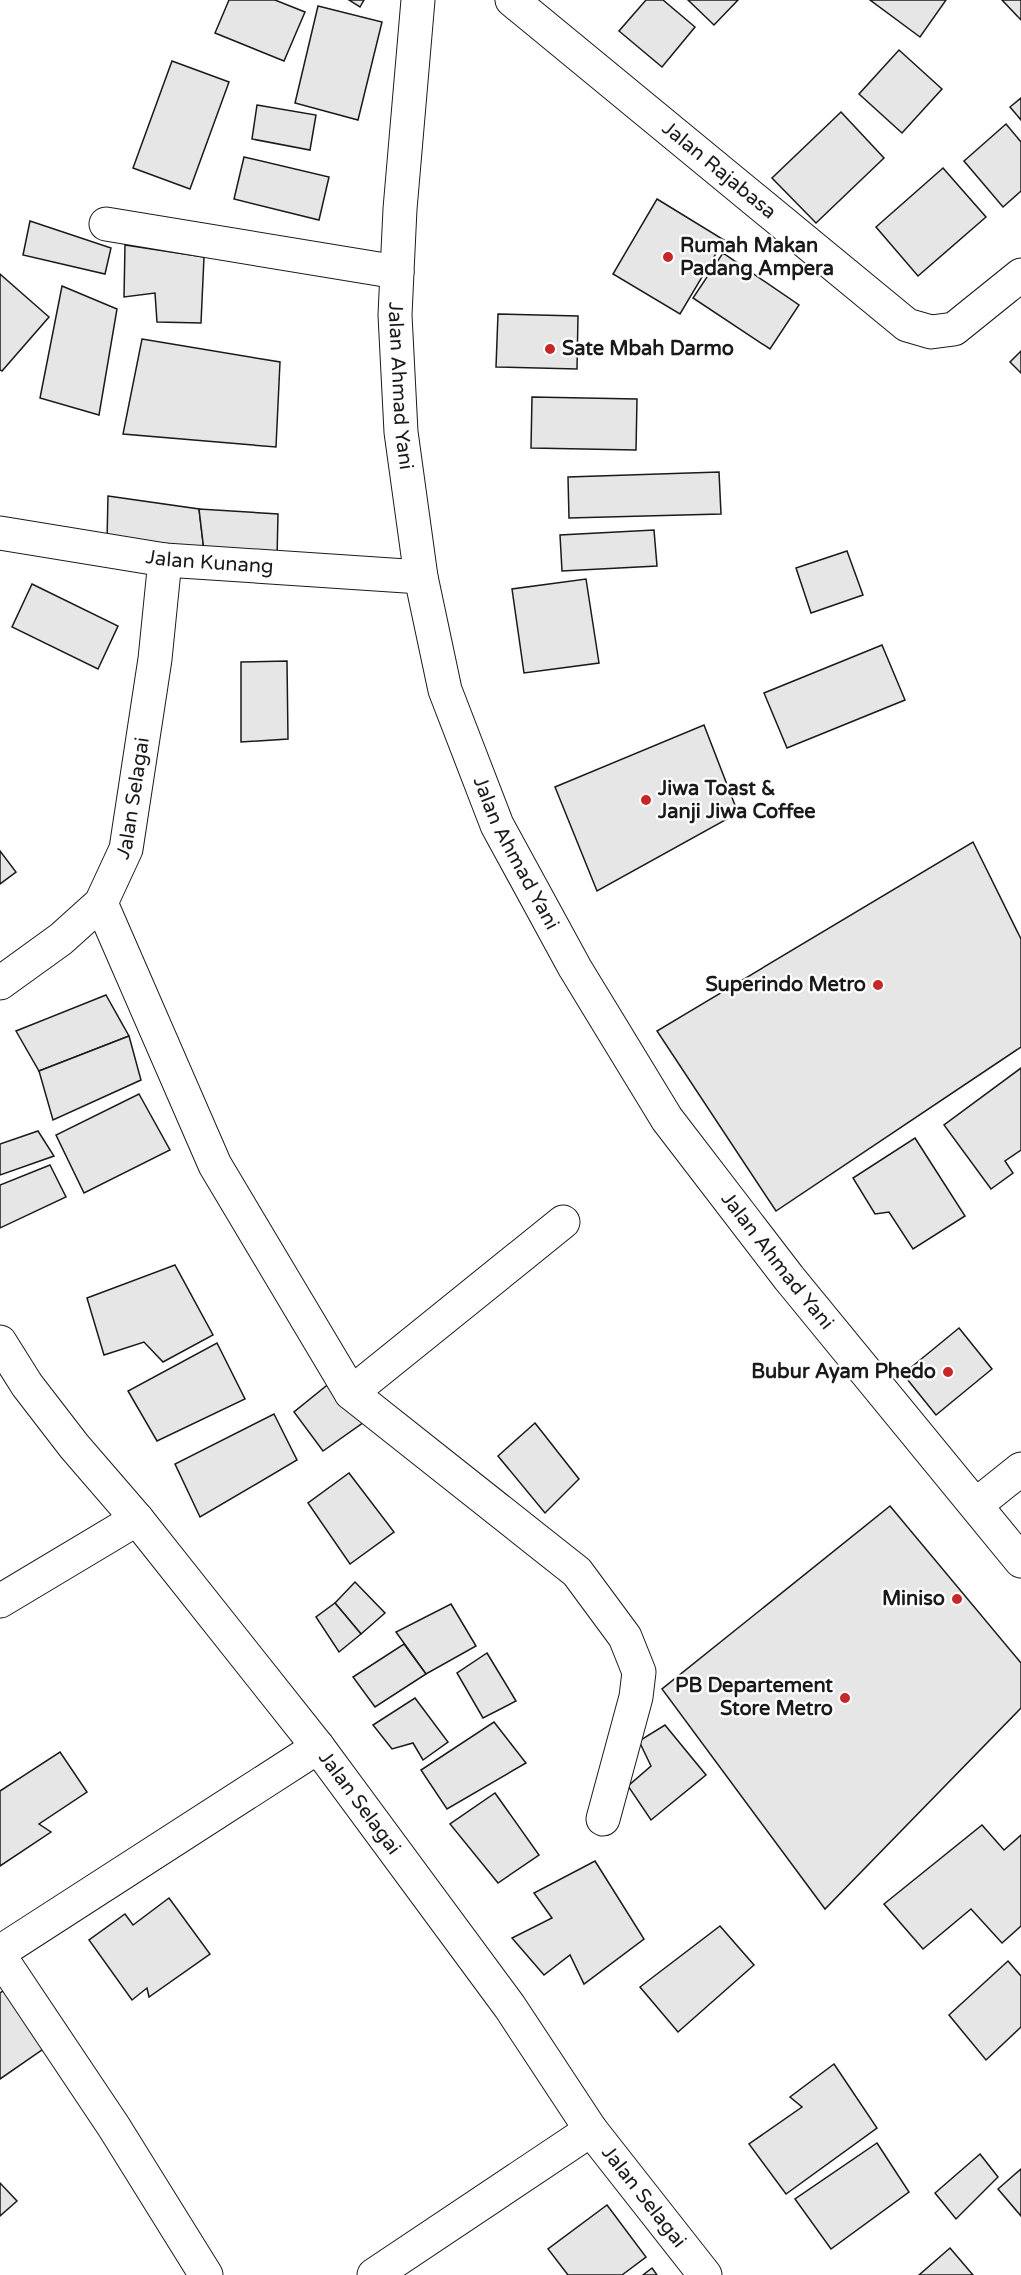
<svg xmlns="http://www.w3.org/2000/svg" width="1021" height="2275" font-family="'Varela Round',sans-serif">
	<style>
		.building { fill: #e6e6e6; stroke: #1a1a1a; stroke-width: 1.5 }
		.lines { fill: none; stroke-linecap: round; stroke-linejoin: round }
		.minor-casing { stroke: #1a1a1a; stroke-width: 35 }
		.major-casing { stroke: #1a1a1a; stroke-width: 35 }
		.minor { stroke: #fff; stroke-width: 33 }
		.major { stroke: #fff; stroke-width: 33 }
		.poi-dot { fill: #c62828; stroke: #fff; stroke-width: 2 }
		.labels { text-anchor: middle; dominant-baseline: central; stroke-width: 4.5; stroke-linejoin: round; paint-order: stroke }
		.street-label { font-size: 20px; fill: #1a1a1a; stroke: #fff }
		.poi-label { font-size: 20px; font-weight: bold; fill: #1a1a1a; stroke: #fff; text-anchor: end }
	</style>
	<rect width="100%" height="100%" fill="#fff"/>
	<g class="building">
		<polygon points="229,0 275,0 305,12 284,61 215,33"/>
		<polygon points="349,0 364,0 360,7"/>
		<polygon points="646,0 663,0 695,27 662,67 619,31"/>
		<polygon points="688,0 738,0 714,25"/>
		<polygon points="870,0 946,0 920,37"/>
		<polygon points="1002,0 1021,0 1021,20"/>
		<polygon points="318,6 382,22 358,120 295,103"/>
		<polygon points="899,50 942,89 902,133 859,94"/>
		<polygon points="172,61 229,82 190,189 133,168"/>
		<polygon points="1021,98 1021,120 1010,107"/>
		<polygon points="257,105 316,115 310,150 252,139"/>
		<polygon points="841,112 884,158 816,223 772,178"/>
		<polygon points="1006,124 1021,142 1021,191 1003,207 964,161"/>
		<polygon points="244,157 329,177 319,220 234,199"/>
		<polygon points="943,168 986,217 918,276 876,227"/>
		<polygon points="657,199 724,240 680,314 613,274"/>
		<polygon points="30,221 111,248 105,274 23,255"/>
		<polygon points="125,245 204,257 201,323 157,322 155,293 124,297"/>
		<polygon points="723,253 799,305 770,349 693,298"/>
		<polygon points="0,274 49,317 2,371 0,370"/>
		<polygon points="62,286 117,309 99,415 40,398"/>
		<polygon points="498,314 578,316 577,369 496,367"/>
		<polygon points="142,339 280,362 276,447 123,434"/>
		<polygon points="1021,351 1021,373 1010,362"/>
		<polygon points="532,397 637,399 636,450 531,448"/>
		<polygon points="719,472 721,514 569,518 568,477"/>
		<polygon points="108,496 199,509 204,551 107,540"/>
		<polygon points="199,509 278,514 277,559 204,551"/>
		<polygon points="654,530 657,566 562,571 560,535"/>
		<polygon points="847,551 863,595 811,613 796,568"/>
		<polygon points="586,579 599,663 524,673 512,589"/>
		<polygon points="32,584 118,626 98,669 12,627"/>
		<polygon points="882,645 905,700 787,748 764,693"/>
		<polygon points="287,661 288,739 241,742 241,662"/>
		<polygon points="704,725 738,813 597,891 555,787"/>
		<polygon points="973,842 1021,939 1021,1047 776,1211 657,1031"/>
		<polygon points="0,851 16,872 0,884"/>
		<polygon points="106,995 129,1036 39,1071 16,1031"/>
		<polygon points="129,1036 141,1080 53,1120 39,1071"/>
		<polygon points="1021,1068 1021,1150 1005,1161 1013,1173 991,1189 944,1125"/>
		<polygon points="139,1094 170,1150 84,1193 56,1135"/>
		<polygon points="38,1131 54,1156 0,1175 0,1144"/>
		<polygon points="915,1138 965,1216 913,1249 889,1212 875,1214 853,1178"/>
		<polygon points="50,1165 66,1197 0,1228 0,1185"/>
		<polygon points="175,1265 213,1335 163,1362 144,1342 104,1355 87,1298"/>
		<polygon points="959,1328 992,1369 936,1415 903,1374"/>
		<polygon points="217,1343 245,1399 157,1441 128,1391"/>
		<polygon points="331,1382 364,1422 323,1451 294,1412"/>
		<polygon points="274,1414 297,1460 200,1517 175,1464"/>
		<polygon points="535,1423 579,1479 545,1513 498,1456"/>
		<polygon points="349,1473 394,1532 350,1564 308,1503"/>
		<polygon points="890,1506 1021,1663 1021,1708 825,1909 662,1689"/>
		<polygon points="355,1582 385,1613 361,1634 335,1603"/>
		<polygon points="335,1603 361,1634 339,1652 316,1617"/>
		<polygon points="451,1604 476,1646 426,1674 396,1632"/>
		<polygon points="404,1644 426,1674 375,1707 353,1677"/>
		<polygon points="487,1653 516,1701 483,1718 457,1673"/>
		<polygon points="415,1698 448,1742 423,1760 413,1743 392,1749 373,1725"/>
		<polygon points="494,1722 526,1763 447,1809 421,1770"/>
		<polygon points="665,1725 706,1775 651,1820 628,1786 651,1766 639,1741"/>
		<polygon points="60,1752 87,1792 39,1824 51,1832 0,1866 0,1791"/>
		<polygon points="495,1793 539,1855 498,1883 450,1824"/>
		<polygon points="982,1825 1004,1850 1021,1835 1021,1926 1002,1943 971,1909 923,1949 884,1904"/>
		<polygon points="595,1861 644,1939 584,1984 570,1955 544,1975 512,1938 552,1918 534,1893"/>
		<polygon points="169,1898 210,1954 149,1997 147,1988 132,2000 89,1940 125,1914 133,1925"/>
		<polygon points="720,1926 754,1965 678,2032 640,1987"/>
		<polygon points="1008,1961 1021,1976 1021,2027 986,2060 949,2015"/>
		<polygon points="9,1987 49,2045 0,2079 0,1993"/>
		<polygon points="834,2064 877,2128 786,2194 749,2144 802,2107 790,2097"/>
		<polygon points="877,2143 909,2192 831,2249 795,2199"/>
		<polygon points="980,2154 998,2177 956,2219 935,2193"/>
		<polygon points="1021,2169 1021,2216 998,2189"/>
		<polygon points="0,2183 17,2201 0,2216"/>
		<polygon points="607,2205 646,2257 622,2275 568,2275 548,2249"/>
		<polygon points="950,2248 973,2275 919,2275"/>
		<polygon points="652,2268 657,2275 643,2275"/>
	</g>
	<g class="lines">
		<g class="minor-casing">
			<g id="minor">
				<path id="s1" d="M512,0L907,325L931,332L954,329L1021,275"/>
				<polyline points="106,224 397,272"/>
				<path id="s2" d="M0,533L165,560L421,577"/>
				<polyline points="101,903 215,1165 351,1393 577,1572 625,1637 639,1672 636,1697 603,1819"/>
				<path id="s3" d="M0,983L61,939L101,903L126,849L155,659L165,560"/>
				<path id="s4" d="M0,1342L27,1385L74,1446L137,1519L318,1747L510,2007L591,2130L705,2275"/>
				<polyline points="351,1393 563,1222"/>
				<polyline points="976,1505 1021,1469"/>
				<polyline points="0,1601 137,1519"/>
				<polyline points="0,1951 5,1964 114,2127 206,2275"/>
				<polyline points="0,1952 318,1747"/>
				<polyline points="374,2275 591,2130"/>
			</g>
		</g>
		<g class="major-casing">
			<g id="major">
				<path id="s5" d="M418,0L400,209L397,272L395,315L401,432L421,577L445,690L497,825L575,968L667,1119L789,1278L1021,1561"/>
			</g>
		</g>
		<use href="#minor" class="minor"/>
		<use href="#major" class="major"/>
	</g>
	<g class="poi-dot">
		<circle cx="668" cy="257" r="6"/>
		<circle cx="550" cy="349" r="6"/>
		<circle cx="646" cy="800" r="6"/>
		<circle cx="878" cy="985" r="6"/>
		<circle cx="948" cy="1372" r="6"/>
		<circle cx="957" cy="1599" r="6"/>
		<circle cx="845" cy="1698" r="6"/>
	</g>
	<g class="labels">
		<g class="street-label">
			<text stroke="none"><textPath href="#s1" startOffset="268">Jalan Rajabasa</textPath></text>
			<text stroke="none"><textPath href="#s5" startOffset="387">Jalan Ahmad Yani</textPath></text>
			<text stroke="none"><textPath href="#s2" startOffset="212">Jalan Kunang</textPath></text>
			<text stroke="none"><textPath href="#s3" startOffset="240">Jalan Selagai</textPath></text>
			<text stroke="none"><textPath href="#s5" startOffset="873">Jalan Ahmad Yani</textPath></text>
			<text stroke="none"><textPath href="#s5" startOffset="1359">Jalan Ahmad Yani</textPath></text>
			<text stroke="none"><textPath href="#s4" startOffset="585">Jalan Selagai</textPath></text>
			<text stroke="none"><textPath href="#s4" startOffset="1071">Jalan Selagai</textPath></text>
		</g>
		<g class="poi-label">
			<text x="680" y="246" text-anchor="start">Rumah Makan<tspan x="680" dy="23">Padang Ampera</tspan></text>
			<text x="562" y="349" text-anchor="start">Sate Mbah Darmo</text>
			<text x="658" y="789" text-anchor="start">Jiwa Toast &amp;<tspan x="658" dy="23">Janji Jiwa Coffee</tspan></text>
			<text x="866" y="985">Superindo Metro</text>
			<text x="936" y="1372">Bubur Ayam Phedo</text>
			<text x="945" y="1599">Miniso</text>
			<text x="833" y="1686">PB Departement<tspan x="833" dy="23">Store Metro</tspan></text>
		</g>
	</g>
</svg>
